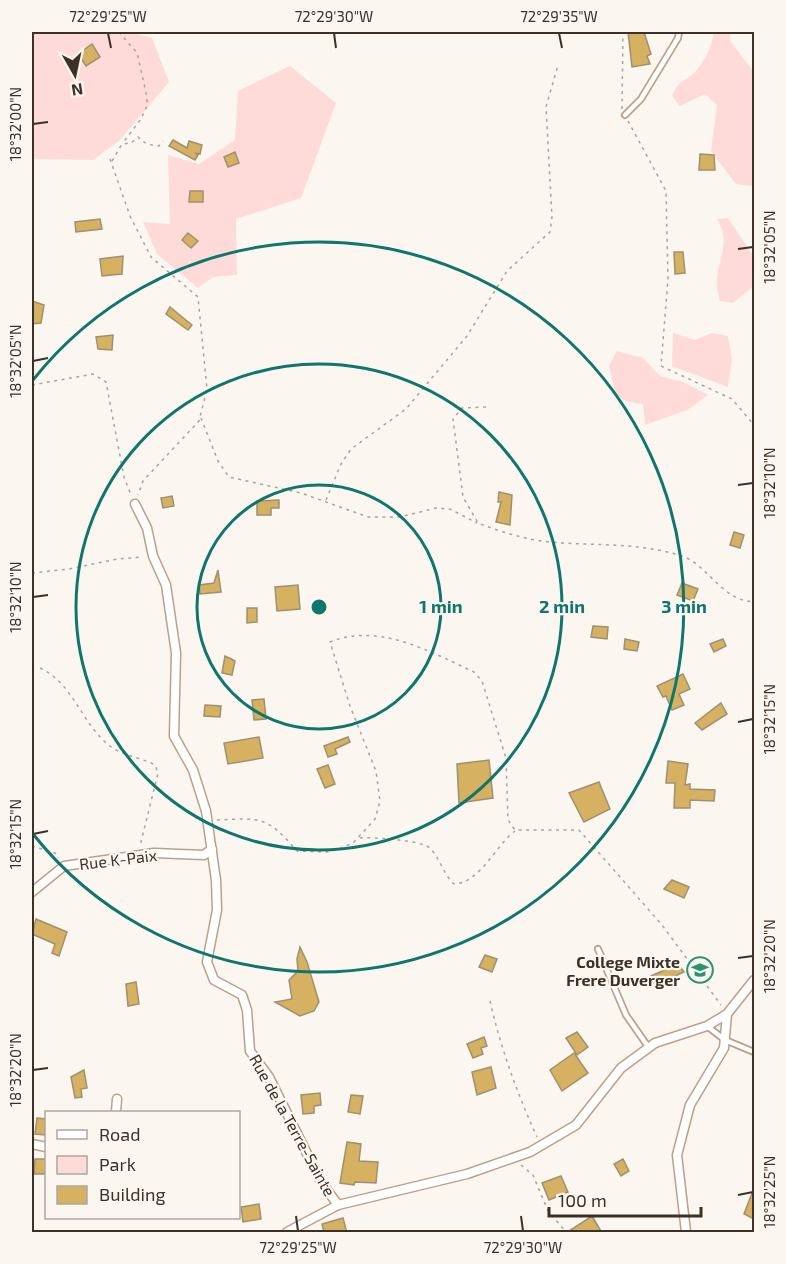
<svg xmlns="http://www.w3.org/2000/svg" width="786" height="1264" font-family="'Exo 2',sans-serif">
	<style>
		.green { fill: #fedbd8 }
		.building { fill: #d6b161; stroke: #9f9071; stroke-width: 1.5 }
		.lines { fill: none; stroke-linecap: round; stroke-linejoin: round }
		.service-casing { stroke: #bca188; stroke-width: 8 }
		.minor-casing { stroke: #bca188; stroke-width: 11 }
		.path { stroke: #aba39c; stroke-width: 1.5; stroke-dasharray: 3 4.5; stroke-linecap: butt }
		.service { stroke: #fff; stroke-width: 4.5 }
		.minor { stroke: #fff; stroke-width: 8 }
		.ticks { fill: none; stroke: #3c3127; stroke-width: 2 }
		.ring { fill: none; stroke: #0f766e; stroke-width: 3 }
		.labels { text-anchor: middle; dominant-baseline: central; stroke-width: 4.5; stroke-linejoin: round; paint-order: stroke }
		.street-label { font-size: 16px; fill: #3c3127; stroke: #fcf6f1 }
		.poi-label { font-size: 16px; font-weight: bold; fill: #3c3127; stroke: #fcf6f1; text-anchor: end }
		.centre { fill: #0f766e; stroke: #fcf6f1; stroke-width: 3 }
		.ring-label { font-size: 18px; text-anchor: middle; font-weight: bold; fill: #0f766e; stroke: #fcf6f1; stroke-width: 4.5; stroke-linejoin: round; paint-order: stroke }
		.neatline { fill: none; stroke: #3c3127; stroke-width: 2 }
		.ticks-label { font-size: 15px; text-anchor: middle; fill: #3c3127 }
	</style>
	<rect width="100%" height="100%" fill="#fcf6f1"/>
	<g class="green">
		<polygon points="32,32 131,32 152,38 169,82 119,141 93,160 32,159"/>
		<path d="M714,32H730V41L754,72V183L751,186L736,184L711,151L717,105L705,94L680,106L672,96C680,77 684,84 695,72C705,61 712,46 714,32Z"/>
		<polygon points="290,66 336,103 301,198 236,219 237,275 213,277 198,288 157,254 143,222 170,224 168,155 199,164 235,140 238,91"/>
		<path d="M728,218L754,257V286L733,303L720,301C719,295 716,288 717,282C717,259 732,243 717,219Z"/>
		<polygon points="673,333 695,340 712,333 728,336 732,359 728,387 672,366"/>
		<path d="M617,351L643,358L660,376L683,382L708,395L687,410L645,425L643,404C612,401 616,393 609,366Z"/>
	</g>
	<g class="building">
		<polygon points="628,32 644,32 651,54 647,56 650,64 632,67"/>
		<polygon points="92,44 100,57 86,66 78,54"/>
		<polygon points="173,140 187,148 189,141 202,145 200,154 195,153 198,155 195,160 169,146"/>
		<polygon points="235,152 239,163 228,167 224,157"/>
		<polygon points="700,154 714,155 715,170 699,170"/>
		<polygon points="190,191 203,191 203,202 189,202"/>
		<polygon points="100,219 102,229 76,232 75,222"/>
		<polygon points="188,233 198,241 191,248 182,240"/>
		<polygon points="674,252 683,252 685,273 675,274"/>
		<polygon points="123,256 122,274 102,276 100,259"/>
		<polygon points="32,301 44,305 41,323 32,324"/>
		<polygon points="170,307 192,325 188,330 166,314"/>
		<polygon points="113,335 112,350 98,349 96,337"/>
		<polygon points="499,492 512,495 510,525 496,522 501,502 498,502"/>
		<polygon points="172,496 174,506 163,508 161,498"/>
		<polygon points="279,500 279,508 271,508 271,515 257,515 257,501"/>
		<polygon points="734,532 744,535 740,548 730,545"/>
		<polygon points="218,570 221,592 200,594 199,585 214,583"/>
		<polygon points="682,583 698,589 693,601 677,595"/>
		<polygon points="298,585 300,609 277,611 275,587"/>
		<polygon points="247,608 257,608 257,622 247,623"/>
		<polygon points="593,626 608,627 607,639 591,637"/>
		<polygon points="625,639 639,642 637,651 624,649"/>
		<polygon points="723,639 726,646 714,652 710,644"/>
		<polygon points="225,656 235,661 232,675 222,673"/>
		<polygon points="683,674 690,689 679,694 684,705 672,710 666,696 663,697 657,686"/>
		<polygon points="264,699 266,719 254,720 252,700"/>
		<polygon points="721,703 727,714 702,730 695,723"/>
		<polygon points="205,705 221,706 220,717 204,716"/>
		<polygon points="259,737 263,758 228,764 224,743"/>
		<polygon points="348,737 350,742 335,749 337,754 328,757 324,746"/>
		<polygon points="489,760 493,798 459,803 457,764"/>
		<polygon points="668,761 688,764 685,785 690,784 690,789 715,790 714,801 690,800 690,808 674,808 675,783 666,783"/>
		<polygon points="328,765 335,784 325,788 317,769"/>
		<polygon points="599,782 610,809 584,822 569,793"/>
		<polygon points="672,880 689,887 684,898 664,889"/>
		<polygon points="36,919 67,932 59,956 52,953 55,944 32,934"/>
		<polygon points="300,947 307,962 319,1002 314,1011 300,1016 275,1002 292,999 289,980 298,971 297,959"/>
		<polygon points="485,955 497,959 492,972 479,967"/>
		<polygon points="678,964 684,972 655,985 651,976"/>
		<polygon points="136,982 139,1004 128,1006 126,984"/>
		<polygon points="577,1032 588,1047 577,1055 566,1038"/>
		<polygon points="484,1037 487,1046 481,1048 483,1054 473,1058 467,1044"/>
		<polygon points="574,1053 588,1073 562,1091 550,1070"/>
		<polygon points="491,1067 496,1088 477,1095 472,1072"/>
		<polygon points="84,1070 87,1088 81,1089 82,1097 75,1098 71,1077"/>
		<polygon points="320,1093 321,1105 314,1106 314,1113 303,1114 301,1095"/>
		<polygon points="351,1095 363,1096 360,1114 348,1112"/>
		<polygon points="37,1118 46,1119 45,1135 35,1134"/>
		<polygon points="347,1142 361,1144 359,1161 378,1162 376,1183 355,1182 354,1185 340,1183"/>
		<polygon points="35,1159 46,1159 46,1174 34,1174"/>
		<polygon points="623,1159 629,1171 621,1176 614,1164"/>
		<polygon points="561,1176 568,1192 549,1200 542,1183"/>
		<polygon points="754,1188 754,1219 744,1214"/>
		<polygon points="259,1204 261,1219 243,1222 241,1207"/>
		<polygon points="592,1216 602,1233 566,1233"/>
		<polygon points="343,1218 347,1233 324,1233 322,1224"/>
	</g>
	<g class="lines">
		<g class="service-casing">
			<g id="service">
				<polyline points="625,115 641,99 678,38 679,32"/>
				<polyline points="598,949 626,1015 649,1048"/>
				<polyline points="707,1026 725,1040 754,1052"/>
			</g>
		</g>
		<g class="minor-casing">
			<g id="minor">
				<polyline points="135,504 147,528 153,556 166,585 176,653 174,736 193,770 206,811 216,880 217,910 207,962 214,980 242,995 247,1010 250,1051 269,1077 320,1180 338,1205"/>
				<polyline points="32,892 64,866 154,853 204,855 212,849"/>
				<polyline points="116,1112 117,1099"/>
				<polyline points="32,1144 46,1147"/>
				<polyline points="287,1232 338,1205 467,1174 530,1152 576,1125 621,1068 655,1043 707,1026 727,1014 754,980"/>
				<polyline points="686,1232 677,1155 690,1105 724,1048 727,1014"/>
			</g>
		</g>
		<g class="path">
			<polyline points="119,32 137,53 147,97 147,106 141,119 122,144"/>
			<polyline points="622,109 623,32"/>
			<polyline points="628,121 666,191 668,279 661,366 732,399 754,425"/>
			<polyline points="110,159 130,216 151,257 198,297 207,389 199,421 143,481 138,495"/>
			<path d="M112,161L122,144L131,143L138,137C145,144 149,145 159,146L163,141"/>
			<polyline points="32,385 93,374 106,382 124,477 131,495"/>
			<path d="M486,407L462,408L453,419L463,497L478,523C501,532 524,539 549,542C594,546 638,542 682,556C707,564 725,604 754,601"/>
			<polyline points="201,418 218,461 229,477 301,493 368,517 400,517 436,508 450,509 477,523"/>
			<polyline points="326,500 341,464 351,449 406,409 467,336 507,271 550,232 552,217 546,107 558,65"/>
			<polyline points="32,573 69,569 117,559 143,557"/>
			<path d="M40,668C71,682 80,718 104,741C119,756 138,756 155,765L158,773L140,846"/>
			<path d="M217,820C261,818 267,816 297,851L330,852L353,843L375,819L380,801L376,771L350,706L330,642C378,622 431,652 474,672L482,681L506,758L508,820L515,830H579L662,925L721,1005"/>
			<path d="M360,838C372,837 421,840 430,848C440,858 443,874 454,884C480,883 496,845 515,831"/>
			<polyline points="32,846 55,853 59,858"/>
			<path d="M490,1001C501,1049 517,1093 537,1137"/>
			<polyline points="521,1165 533,1175 548,1211 566,1232"/>
		</g>
		<use href="#service" class="service"/>
		<use href="#minor" class="minor"/>
	</g>
	<path class="ticks" d="M108,33L111,48M334,33L336,48M559,33L562,48M33,124L48,122M738,249L753,247M33,361L48,358M738,485L753,483M33,597L48,595M738,722L753,719M33,834L48,831M738,958L753,956M33,1070L48,1068M738,1195L753,1192M296,1216L298,1231M521,1216L523,1231"/>
	<g class="ring">
		<circle cx="319" cy="607" r="122"/>
		<circle cx="319" cy="607" r="243"/>
		<path d="M33 380A365 365 0 1 1 33 834"/>
	</g>
	<defs>
		<g id="school-ring" transform="scale(1.35)"><circle r="9.5" fill="#fcf6f1" stroke="#2a9372" stroke-width="1.5"/><path d="M0-5L7-2L0 1L-7-2ZM-4 1L0 2.5L4 1V4Q0 6-4 4Z" fill="#2a9372"/></g>
	</defs>
	<g fill-rule="evenodd">
		<use href="#school-ring" x="700" y="970"/>
	</g>
	<g class="labels">
		<g class="street-label">
			<text transform="translate(118 859) rotate(-7)">Rue K-Paix</text>
			<text transform="translate(293 1125) rotate(61)">Rue de la Terre-Sainte</text>
		</g>
		<g class="poi-label">
			<text x="680" y="961">College Mixte<tspan x="680" dy="18">Frere Duverger</tspan></text>
		</g>
	</g>
	<circle cx="319" cy="607" r="9" class="centre"/>
	<g class="ring-label">
		<text x="441" y="613">1 min</text>
		<text x="562" y="613">2 min</text>
		<text x="684" y="613">3 min</text>
	</g>
	<rect width="786" height="1264" fill="none" stroke="#fcf6f1" stroke-width="66"/>
	<rect x="45" y="1111" width="195" height="108" fill="#fcf6f1" stroke="#afa7a0" stroke-width="1.5"/>
	<rect x="57" y="1130" width="30" height="9" fill="#ffffff" stroke="#afa7a0" stroke-width="1.5"/>
	<text x="99" y="1141" font-size="18" fill="#3c3127">Road</text>
	<rect x="57" y="1156" width="30" height="18" fill="#fedbd8" stroke="#afa7a0" stroke-width="1.5"/>
	<text x="99" y="1171" font-size="18" fill="#3c3127">Park</text>
	<rect x="57" y="1186" width="30" height="18" fill="#d6b161" stroke="#afa7a0" stroke-width="1.5"/>
	<text x="99" y="1201" font-size="18" fill="#3c3127">Building</text>
	<g transform="translate(75 75) rotate(171)" stroke="#fcf6f1" stroke-width="4.5" paint-order="stroke">
	<path d="M0-4.5L10 22L0 15L-10 22Z" fill="#3c3127"/>
	<text y="-9" font-size="16" font-weight="bold" text-anchor="middle" fill="#3c3127">N</text>
	</g>
	<path d="M549 1207v9h152v-9" fill="none" stroke="#3c3127" stroke-width="3"/>
	<text x="558" y="1207" font-size="18" fill="#3c3127" stroke="#fcf6f1" stroke-width="4.5" paint-order="stroke">100 m</text>
	<rect x="33" y="33" width="720" height="1198" class="neatline"/>
	<g class="ticks-label">
		<text x="108" y="22">72°29'25"W</text>
		<text x="334" y="22">72°29'30"W</text>
		<text x="559" y="22">72°29'35"W</text>
		<text transform="translate(16 124) rotate(-90)" y="5">18°32'00"N</text>
		<text transform="translate(770 247) rotate(-90)" y="5">18°32'05"N</text>
		<text transform="translate(16 361) rotate(-90)" y="5">18°32'05"N</text>
		<text transform="translate(770 483) rotate(-90)" y="5">18°32'10"N</text>
		<text transform="translate(16 597) rotate(-90)" y="5">18°32'10"N</text>
		<text transform="translate(770 719) rotate(-90)" y="5">18°32'15"N</text>
		<text transform="translate(16 834) rotate(-90)" y="5">18°32'15"N</text>
		<text transform="translate(770 956) rotate(-90)" y="5">18°32'20"N</text>
		<text transform="translate(16 1070) rotate(-90)" y="5">18°32'20"N</text>
		<text transform="translate(770 1192) rotate(-90)" y="5">18°32'25"N</text>
		<text x="298" y="1253">72°29'25"W</text>
		<text x="523" y="1253">72°29'30"W</text>
	</g>
</svg>
